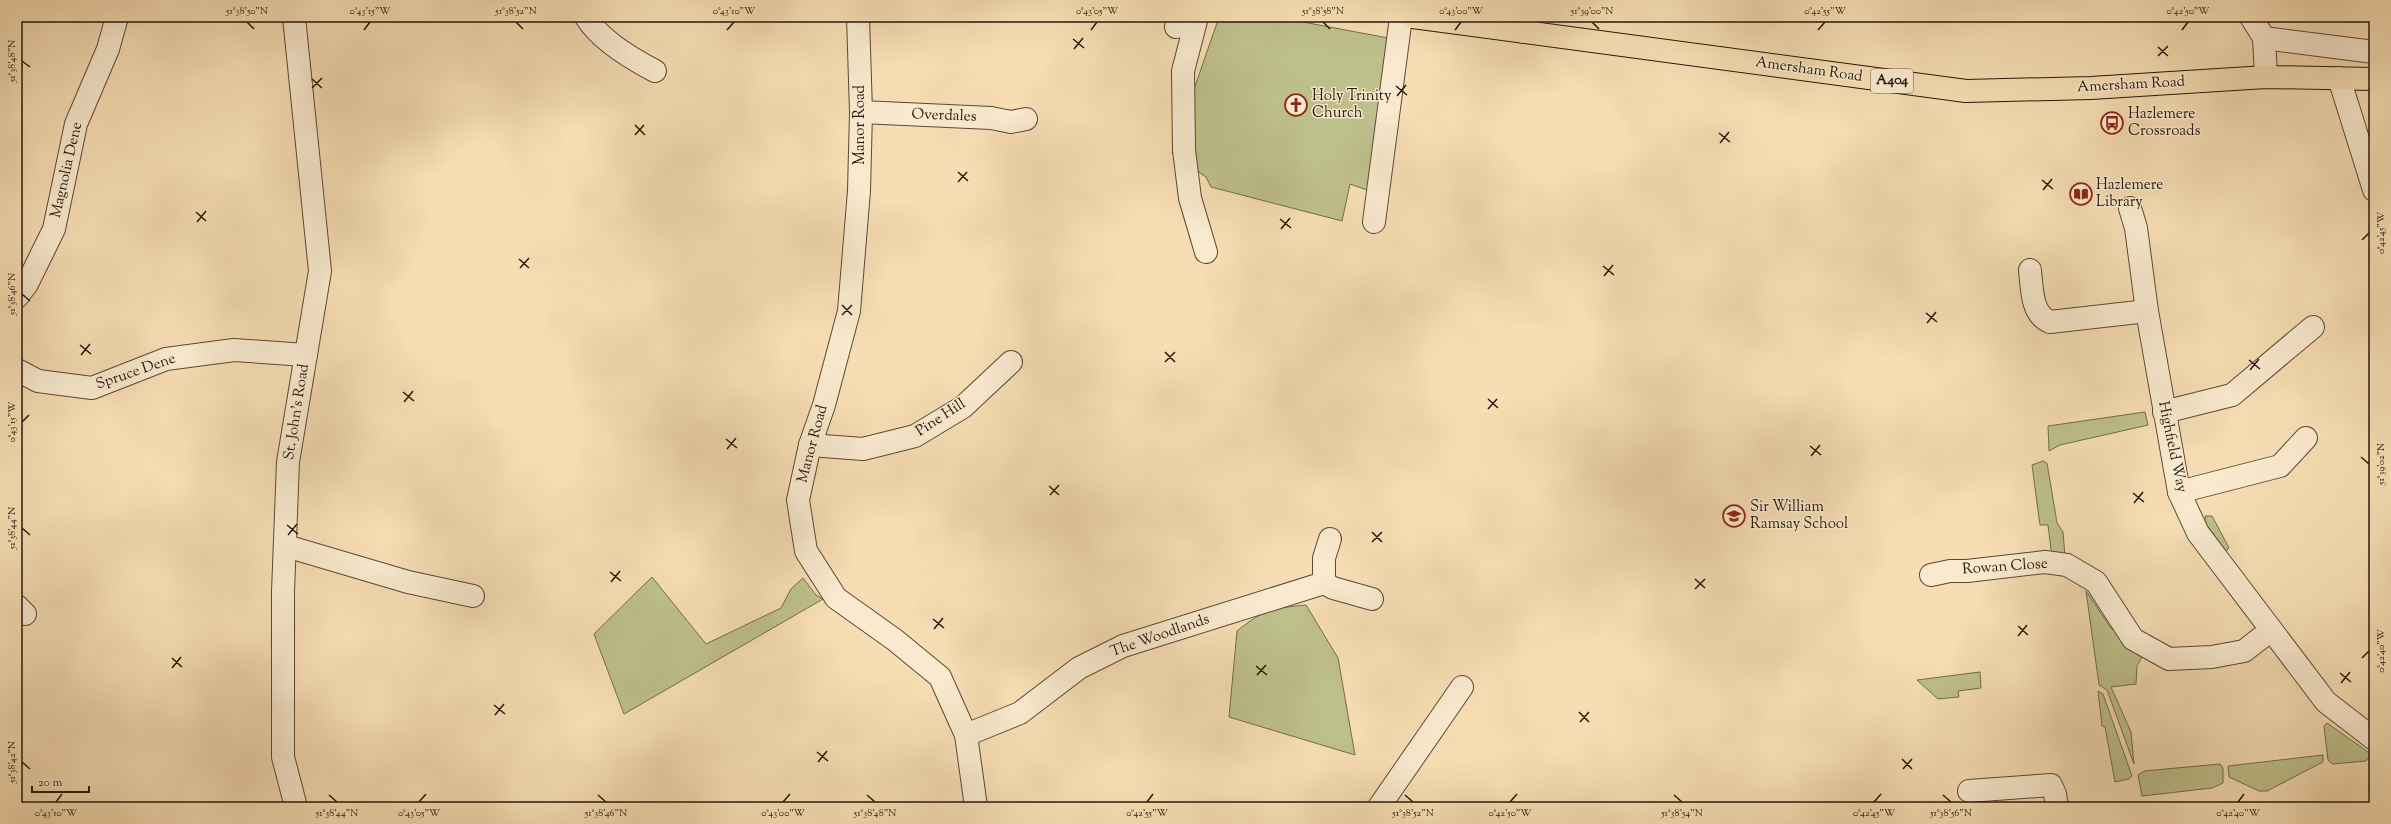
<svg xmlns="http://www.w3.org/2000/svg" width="2391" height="824" font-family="'Sorts Mill Goudy',serif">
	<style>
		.green { fill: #bec08b; stroke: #726c4b }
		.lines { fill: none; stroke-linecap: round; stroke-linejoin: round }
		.minor-casing { stroke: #5b4835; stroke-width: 24 }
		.major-casing { stroke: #27170b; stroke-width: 24 }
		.minor { stroke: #f9e9ce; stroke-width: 22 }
		.major { stroke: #f6ddb3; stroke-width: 22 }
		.ticks { fill: none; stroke: #27170b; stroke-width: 1.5 }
		.labels { text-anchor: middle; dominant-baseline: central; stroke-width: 3; stroke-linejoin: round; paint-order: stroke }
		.shield { fill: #f9e9ce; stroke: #665646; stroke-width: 1 }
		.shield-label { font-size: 14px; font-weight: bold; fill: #27170b }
		.street-label { font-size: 15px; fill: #27170b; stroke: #f9e9ce }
		.poi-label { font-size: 15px; fill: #27170b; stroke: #f9e9ce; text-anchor: start }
		.neatline { fill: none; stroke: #27170b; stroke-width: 1.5 }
		.ticks-label { font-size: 10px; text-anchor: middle; fill: #27170b }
	</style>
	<rect width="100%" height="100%" fill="#f6ddb3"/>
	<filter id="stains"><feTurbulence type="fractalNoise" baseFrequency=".005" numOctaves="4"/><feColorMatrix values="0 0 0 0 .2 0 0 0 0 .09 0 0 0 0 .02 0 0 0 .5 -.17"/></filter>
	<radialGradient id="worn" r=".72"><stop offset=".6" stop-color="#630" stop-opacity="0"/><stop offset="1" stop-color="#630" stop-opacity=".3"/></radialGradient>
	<g class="green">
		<polygon points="1219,17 1287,19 1399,40 1387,197 1350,184 1342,221 1211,187 1206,177 1172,153"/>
		<polygon points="2145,412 2148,425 2060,445 2049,451 2048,426"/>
		<polygon points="2043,461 2047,463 2057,523 2063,532 2065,556 2052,557 2048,525 2040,525 2032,465"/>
		<polygon points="2205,516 2212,516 2229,548 2226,551 2206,524"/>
		<polygon points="652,577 706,644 781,608 791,589 803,578 816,595 823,599 624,714 594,634"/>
		<polygon points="2086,591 2110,627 2142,657 2137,666 2136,684 2111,687 2131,732 2134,764 2107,690 2099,685"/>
		<path d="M1306,605L1338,658L1355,755L1229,717L1237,631C1263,610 1273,608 1306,605Z"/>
		<polygon points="1980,672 1981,688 1958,691 1959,697 1938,699 1917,680"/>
		<polygon points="2098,691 2103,694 2132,776 2129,779 2115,782 2105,727 2102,726"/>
		<polygon points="2327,723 2371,754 2366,761 2333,764 2328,760 2324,726"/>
		<polygon points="2323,755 2323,762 2267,791 2259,791 2229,777 2228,766"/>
		<polygon points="2220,764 2223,768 2223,783 2212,788 2142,796 2138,775 2144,771"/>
	</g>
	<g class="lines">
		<g class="minor-casing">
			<g id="minor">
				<polyline points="294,17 320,271 288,462 283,592 283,757 296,807"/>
				<path d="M586,17C600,40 632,59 655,71"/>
				<polyline points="858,17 861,112 859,191 849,311 824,405 810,445 798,500 806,551 836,598 895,640 940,677 966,735 976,807"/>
				<polyline points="1197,17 1183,71 1184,150 1190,198 1206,252"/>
				<polyline points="2251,17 2264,38 2266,77"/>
				<polyline points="1176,27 1178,17"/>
				<polyline points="1524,32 1529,17"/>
				<polyline points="2264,38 2374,52"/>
				<polyline points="2339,78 2374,190"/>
				<polyline points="861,112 991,118 1011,122 1026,119"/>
				<polyline points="2130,208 2136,228 2147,311 2179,492 2198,533 2326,702 2374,739"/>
				<polyline points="1374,222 1401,17"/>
				<path d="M2030,270C2032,288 2031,314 2050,322L2147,311"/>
				<polyline points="17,297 27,284 54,229 76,124 108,49 117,17"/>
				<polyline points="17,370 38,381 92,388 166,359 234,350 306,355"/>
				<polyline points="2164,412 2232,395 2313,327"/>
				<polyline points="810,445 863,449 915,436 963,407 1011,362"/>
				<polyline points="2179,492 2280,466 2306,438"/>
				<polyline points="1330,539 1324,558 1324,583 1333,588 1372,599"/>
				<polyline points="286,546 408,582 473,596"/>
				<polyline points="1931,575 1950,571 1967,571 2045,562 2067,565 2096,582 2133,639 2169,659 2212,657 2244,651 2270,631"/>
				<polyline points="17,606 25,614"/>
				<polyline points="966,735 1020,713 1079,668 1123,646 1324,583"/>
				<polyline points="1969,791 2051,785 2055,794 2057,807"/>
				<polyline points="1379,807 1462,687"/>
			</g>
		</g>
		<g class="major-casing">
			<polyline id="major" points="1413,17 1966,91 2091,88 2266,77 2374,79"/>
		</g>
		<use href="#minor" class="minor"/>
		<use href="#major" class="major"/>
	</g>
	<path class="ticks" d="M247,22L254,29M516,22L523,29M1323,22L1330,29M1592,22L1599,29M364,30L370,22M727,30L734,22M1091,30L1097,22M1455,30L1461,22M1818,30L1825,22M2182,30L2188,22M1073,39L1084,48M2158,47L2168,56M1074,49L1083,38M2158,56L2168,46M22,61L30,67M312,79L322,88M1396,86L1407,95M312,88L322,78M1397,96L1406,85M635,125L645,135M1719,133L1730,142M635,135L644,125M1720,143L1729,132M958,172L968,181M2042,180L2053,189M958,182L967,172M2043,190L2052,179M196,212L206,221M1280,219L1291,228M197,222L206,211M1281,229L1290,218M2362,240L2369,233M519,259L529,268M1603,266L1614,275M520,268L529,258M1604,276L1613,265M22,294L30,301M842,305L852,315M1926,313L1937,322M842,315L852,305M1927,323L1936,312M80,345L91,354M1165,352L1175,362M81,355L90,344M2249,360L2260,369M1165,362L1175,352M2250,370L2259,359M403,392L414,401M1488,399L1498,408M404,402L413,391M1488,409L1497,399M22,422L29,415M726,439L737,448M1810,446L1821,455M727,449L736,438M1811,456L1820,445M2361,457L2369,464M1049,486L1059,495M2133,493L2144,502M1050,495L1059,485M2134,503L2143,492M287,525L298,534M22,528L30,535M1372,532L1382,542M288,535L297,524M1372,542L1382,532M610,572L621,581M1695,579L1705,588M611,582L620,571M1695,589L1705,579M933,619L944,628M2018,626L2028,635M934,629L943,618M2018,636L2027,625M172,658L182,667M2362,658L2369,651M1256,666L1267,675M172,668L181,657M2340,673L2351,682M1257,675L1266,665M2341,683L2350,672M494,705L505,714M1579,712L1589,722M495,715L504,704M1580,722L1589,712M817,752L828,761M1902,759L1912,769M22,762L30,769M818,762L827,751M1903,769L1912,759M329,795L337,802M598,795L606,802M867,795L875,802M1405,795L1413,802M1674,795L1682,802M1943,795L1951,802M56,802L62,794M419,802L426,794M783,802L790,794M1147,802L1153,794M1510,802L1517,794M1874,802L1881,794M2238,802L2244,794"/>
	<defs>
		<g id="church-ring" transform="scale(1.15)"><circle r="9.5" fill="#f9e9ce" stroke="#8f2418" stroke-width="1.5"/><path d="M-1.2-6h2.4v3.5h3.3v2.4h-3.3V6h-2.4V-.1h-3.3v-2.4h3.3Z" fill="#8f2418"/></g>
		<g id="bus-ring" transform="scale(1.15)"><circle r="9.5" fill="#f9e9ce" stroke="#8f2418" stroke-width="1.5"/><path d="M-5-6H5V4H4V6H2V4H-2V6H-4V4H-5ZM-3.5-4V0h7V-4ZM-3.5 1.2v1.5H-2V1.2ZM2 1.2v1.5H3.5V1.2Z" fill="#8f2418"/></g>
		<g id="library-ring" transform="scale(1.15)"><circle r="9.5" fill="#f9e9ce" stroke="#8f2418" stroke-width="1.5"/><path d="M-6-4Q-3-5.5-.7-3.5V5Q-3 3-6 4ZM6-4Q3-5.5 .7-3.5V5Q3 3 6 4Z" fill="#8f2418"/></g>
		<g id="school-ring" transform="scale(1.15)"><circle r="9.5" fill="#f9e9ce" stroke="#8f2418" stroke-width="1.5"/><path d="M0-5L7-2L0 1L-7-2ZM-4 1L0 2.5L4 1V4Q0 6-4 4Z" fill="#8f2418"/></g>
	</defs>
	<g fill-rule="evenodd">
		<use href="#church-ring" x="1296" y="105"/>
		<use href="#bus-ring" x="2112" y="123"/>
		<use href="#library-ring" x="2081" y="194"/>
		<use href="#school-ring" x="1734" y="516"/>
	</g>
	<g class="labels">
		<rect class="shield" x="1871" y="69" width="42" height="24" rx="3"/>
		<g class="shield-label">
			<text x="1892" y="81">A404</text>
		</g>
		<g class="street-label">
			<text transform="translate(1809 70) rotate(8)">Amersham Road</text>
			<text transform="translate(2131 85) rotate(-3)">Amersham Road</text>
			<text transform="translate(944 116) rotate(2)">Overdales</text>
			<text transform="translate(860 125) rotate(-90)">Manor Road</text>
			<text transform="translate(67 170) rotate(-77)">Magnolia Dene</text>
			<text transform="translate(136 372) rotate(-19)">Spruce Dene</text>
			<text transform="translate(297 412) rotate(-81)">St. John's Road</text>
			<text transform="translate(941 418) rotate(-33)">Pine Hill</text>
			<text transform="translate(813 444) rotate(-75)">Manor Road</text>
			<text transform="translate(2172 447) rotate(78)">Highfield Way</text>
			<text transform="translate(2005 567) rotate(-4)">Rowan Close</text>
			<text transform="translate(1160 636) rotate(-19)">The Woodlands</text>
		</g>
		<g class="poi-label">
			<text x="1312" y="96">Holy Trinity<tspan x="1312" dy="17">Church</tspan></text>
			<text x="2128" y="114">Hazlemere<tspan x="2128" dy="17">Crossroads</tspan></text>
			<text x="2096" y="185">Hazlemere<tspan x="2096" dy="17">Library</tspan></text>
			<text x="1750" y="507">Sir William<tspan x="1750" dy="17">Ramsay School</tspan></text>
		</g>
	</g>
	<rect width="2391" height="824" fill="none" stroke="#f6ddb3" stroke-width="44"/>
	<path d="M32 786v6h57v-6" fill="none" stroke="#27170b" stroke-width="2"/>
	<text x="38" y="786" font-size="12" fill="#27170b" stroke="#f9e9ce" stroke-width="3" paint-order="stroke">20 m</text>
	<rect x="22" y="22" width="2347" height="780" class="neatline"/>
	<g class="ticks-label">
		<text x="247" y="14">51°38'50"N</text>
		<text x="370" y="14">0°43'15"W</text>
		<text x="516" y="14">51°38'52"N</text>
		<text x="734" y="14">0°43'10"W</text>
		<text x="1097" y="14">0°43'05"W</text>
		<text x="1323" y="14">51°38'58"N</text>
		<text x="1461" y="14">0°43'00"W</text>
		<text x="1592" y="14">51°39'00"N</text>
		<text x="1825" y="14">0°42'55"W</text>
		<text x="2188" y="14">0°42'50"W</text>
		<text transform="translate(11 61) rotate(-90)" y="4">51°38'48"N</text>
		<text transform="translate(2380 233) rotate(-90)" y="4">0°42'45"W</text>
		<text transform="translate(11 294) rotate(-90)" y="4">51°38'46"N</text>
		<text transform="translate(11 422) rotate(-90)" y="4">0°43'15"W</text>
		<text transform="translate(2380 464) rotate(-90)" y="4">51°39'02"N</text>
		<text transform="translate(11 528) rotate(-90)" y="4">51°38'44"N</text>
		<text transform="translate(2380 651) rotate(-90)" y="4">0°42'40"W</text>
		<text transform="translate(11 762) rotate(-90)" y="4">51°38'42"N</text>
		<text x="56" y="816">0°43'10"W</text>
		<text x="337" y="816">51°38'44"N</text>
		<text x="419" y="816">0°43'05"W</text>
		<text x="606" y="816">51°38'46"N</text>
		<text x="783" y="816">0°43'00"W</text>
		<text x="875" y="816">51°38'48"N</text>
		<text x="1147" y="816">0°42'55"W</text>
		<text x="1413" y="816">51°38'52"N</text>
		<text x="1510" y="816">0°42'50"W</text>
		<text x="1682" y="816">51°38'54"N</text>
		<text x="1874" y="816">0°42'45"W</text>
		<text x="1951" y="816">51°38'56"N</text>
		<text x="2238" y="816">0°42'40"W</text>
	</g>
	<rect width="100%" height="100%" filter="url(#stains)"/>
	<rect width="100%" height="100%" fill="url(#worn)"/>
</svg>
